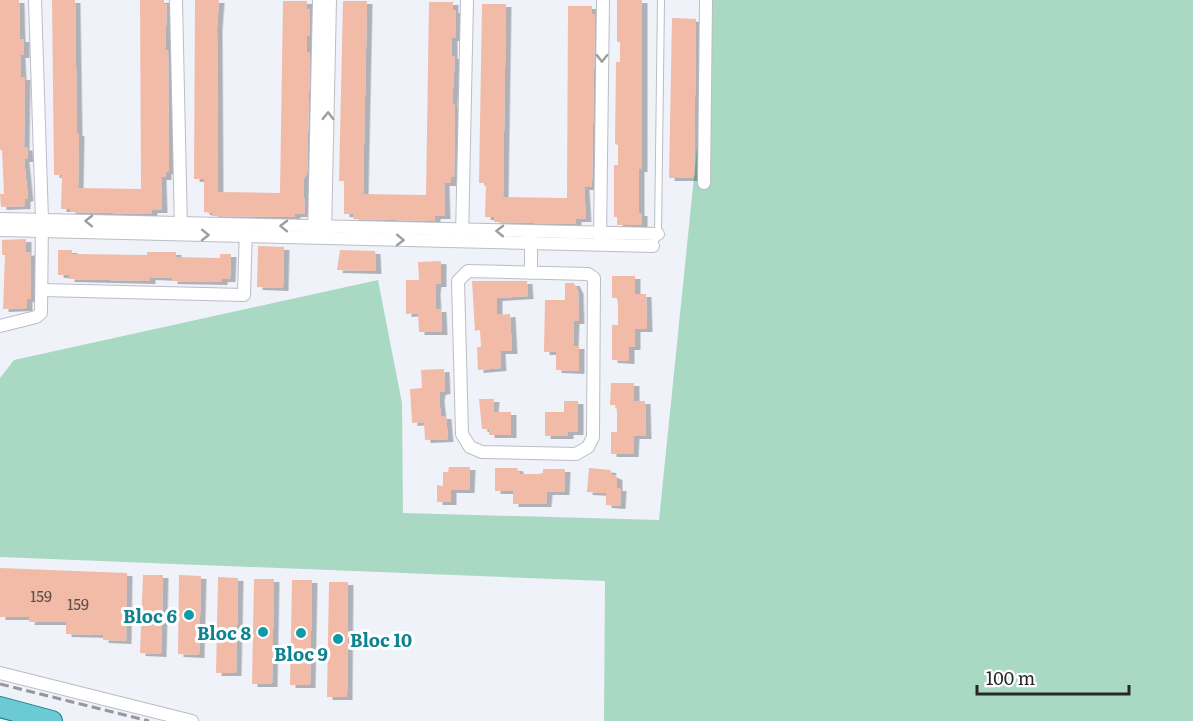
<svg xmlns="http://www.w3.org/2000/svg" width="1193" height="721" font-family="Literata,serif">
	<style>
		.green { fill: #aad9c3 }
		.building { fill: #f2bba7; filter: url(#shadow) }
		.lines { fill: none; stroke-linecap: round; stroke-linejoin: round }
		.service-casing { stroke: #bcbdc5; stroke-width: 8 }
		.minor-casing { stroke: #bcbdc5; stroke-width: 14 }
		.primary-casing { stroke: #147b85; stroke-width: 22 }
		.service { stroke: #fff; stroke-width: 6 }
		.minor { stroke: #fff; stroke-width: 12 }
		.primary { stroke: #6bcad3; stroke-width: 20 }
		.rail { stroke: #96979d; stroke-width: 3; stroke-dasharray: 9 4.5; stroke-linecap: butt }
		.oneway { stroke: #9e9ea0 }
		.culture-dot { fill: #0f9aa8; stroke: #fff; stroke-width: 2 }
		.labels { text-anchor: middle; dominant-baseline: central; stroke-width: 6; stroke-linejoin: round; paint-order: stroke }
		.number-label { font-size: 15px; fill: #5a4d4a }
		.culture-label { font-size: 18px; font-weight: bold; fill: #0d838f; stroke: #fff; text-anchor: end }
	</style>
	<defs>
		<filter id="shadow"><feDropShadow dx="5.5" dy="3" stdDeviation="0" flood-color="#0004"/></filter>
	</defs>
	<rect width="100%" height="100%" fill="#f0f2fa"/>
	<polygon class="green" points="712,0 1193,0 1193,721 604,721 605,581 0,557 0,378 14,360 378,280 402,403 403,513 659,520"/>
	<g class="building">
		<polygon points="0,0 19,0 20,39 24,39 24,55 20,55 21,77 25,77 24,148 27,147 28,159 24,159 28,198 25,199 25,206 1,207 0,194 4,194 2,150 0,150"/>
		<polygon points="52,0 75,0 77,133 79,133 78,188 141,189 140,0 164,0 164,4 167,4 165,50 168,50 169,172 166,171 166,177 161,177 162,210 152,210 152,214 70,212 70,209 61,209 62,175 54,175"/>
		<polygon points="195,0 219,0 217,28 218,192 280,193 283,1 307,1 307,9 310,9 310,36 307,36 307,52 310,52 307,174 303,180 305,214 295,214 295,217 212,216 212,213 204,212 204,179 194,179"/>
		<polygon points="617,0 642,0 642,169 639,169 639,213 642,213 642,225 617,225 617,217 614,217 614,165 618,165 618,145 615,144 616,62 620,62 620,42 617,42"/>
		<polygon points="343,1 367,1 363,194 426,195 429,2 453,2 453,10 456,10 455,38 452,38 452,56 455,56 452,105 455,104 454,177 451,177 451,183 444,183 445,216 435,216 435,221 353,219 353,214 344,214 344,181 339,181"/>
		<polygon points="482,4 506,4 503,197 567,198 568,6 592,6 592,14 595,14 592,181 591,187 584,187 586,219 576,219 576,224 494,222 494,217 485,217 486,183 479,183"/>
		<polygon points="672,18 696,19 694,178 669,178"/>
		<polygon points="26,239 26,253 30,252 31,299 27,299 27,308 3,309 5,255 2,255 2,240"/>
		<polygon points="258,246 284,247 283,288 257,287"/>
		<polygon points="58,250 72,250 72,254 147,255 147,252 176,252 176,257 220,258 220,254 231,254 230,279 222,279 222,282 172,281 172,278 150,277 150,281 69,279 69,275 58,275"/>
		<polygon points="340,250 375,251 376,271 337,270"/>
		<polygon points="441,261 441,284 436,284 435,291 436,309 441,309 442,332 419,332 418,313 406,314 406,280 419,280 418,262"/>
		<polygon points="612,276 635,276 635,294 646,294 647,329 635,329 635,347 629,347 629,361 612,360 612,325 618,325 618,305 617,298 612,298"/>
		<polygon points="472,281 527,281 528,296 497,298 497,315 510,314 512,351 500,351 501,368 478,370 477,347 481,347 480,330 475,331"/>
		<polygon points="565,283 574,283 578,291 579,321 574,321 573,346 579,346 579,371 556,370 556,352 544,352 545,300 565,300"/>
		<polygon points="444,369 445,391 440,392 439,399 441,416 446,416 448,439 425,440 424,422 412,423 410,389 422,388 421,370"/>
		<polygon points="611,383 634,383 634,401 645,401 646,436 634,436 633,454 611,454 611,432 617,432 617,412 616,405 610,405"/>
		<polygon points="479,399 494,399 493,412 511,412 511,435 489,435 489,429 482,429"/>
		<polygon points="564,401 578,401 578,432 568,432 568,436 545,436 545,412 564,412"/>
		<polygon points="449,467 470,467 469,490 451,490 451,502 437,502 437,485 443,486 443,472 448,472"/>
		<polygon points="495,468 517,468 520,474 538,474 543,473 543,469 565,469 564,492 547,492 546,504 513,504 513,491 495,491"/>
		<polygon points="589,468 611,470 610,474 617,477 617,488 621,488 620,506 606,505 606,493 587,492"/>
		<polygon points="0,568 127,573 126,641 103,640 103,635 66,634 66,622 29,622 30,617 0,617"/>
		<polygon points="143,575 163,575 161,654 140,653"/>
		<polygon points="179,575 201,576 199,655 178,654"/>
		<polygon points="218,577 238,578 236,673 216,673"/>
		<polygon points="254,579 274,579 272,684 252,684"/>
		<polygon points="292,580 312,580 310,685 290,685"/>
		<polygon points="329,582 348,582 347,697 327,697"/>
	</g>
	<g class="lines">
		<g class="service-casing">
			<polyline id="service" points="653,246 658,234 661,0"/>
		</g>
		<g class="minor-casing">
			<g id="minor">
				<polyline points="176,0 181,230"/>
				<polyline points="704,183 706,0"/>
				<polyline points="0,219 658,234"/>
				<polyline points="0,230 653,246"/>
				<polyline points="314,233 319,0"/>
				<polyline points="325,234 330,0"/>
				<polyline points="462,237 467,0"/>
				<polyline points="600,239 603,0"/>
				<polygon points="468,271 588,274 594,278 593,437 588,447 576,454 482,452 470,447 462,434 458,281"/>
				<polyline points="531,273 531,236"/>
				<polyline points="42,290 244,295 246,228"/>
				<polyline points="0,326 36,317 41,313 42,220 35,0"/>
				<polyline points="0,673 192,721"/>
			</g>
		</g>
		<g class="primary-casing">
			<polyline id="primary" points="0,707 52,721"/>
		</g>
		<use href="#service" class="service"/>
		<use href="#minor" class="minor"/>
		<use href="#primary" class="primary"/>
		<polyline class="rail" points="0,684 149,721"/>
	</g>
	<defs><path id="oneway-chevron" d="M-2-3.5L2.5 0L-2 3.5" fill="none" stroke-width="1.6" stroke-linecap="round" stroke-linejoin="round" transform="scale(1.5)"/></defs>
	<g class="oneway">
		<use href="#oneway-chevron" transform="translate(602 58) rotate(91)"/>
		<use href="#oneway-chevron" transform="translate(328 116) rotate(-89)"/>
		<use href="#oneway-chevron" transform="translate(89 221) rotate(-179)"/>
		<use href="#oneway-chevron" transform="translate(284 226) rotate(-179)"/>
		<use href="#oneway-chevron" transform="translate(500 231) rotate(-179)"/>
		<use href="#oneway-chevron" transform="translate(205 235) rotate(1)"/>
		<use href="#oneway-chevron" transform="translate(400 240) rotate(1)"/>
	</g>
	<g class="culture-dot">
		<circle cx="189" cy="615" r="6"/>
		<circle cx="263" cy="632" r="6"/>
		<circle cx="301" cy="633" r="6"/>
		<circle cx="338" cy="639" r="6"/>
	</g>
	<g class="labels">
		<g class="number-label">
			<text x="41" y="595">159</text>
			<text x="78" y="603">159</text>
		</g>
		<g class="culture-label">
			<text x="177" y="615">Bloc 6</text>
			<text x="251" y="632">Bloc 8</text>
			<text x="350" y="639" text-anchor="start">Bloc 10</text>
			<text x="301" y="653" text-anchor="middle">Bloc 9</text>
		</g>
	</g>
	<path d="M977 685v9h152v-9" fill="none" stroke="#28282b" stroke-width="3"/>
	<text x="986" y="685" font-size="18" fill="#28282b" stroke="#ffffff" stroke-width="4.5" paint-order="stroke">100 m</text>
</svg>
